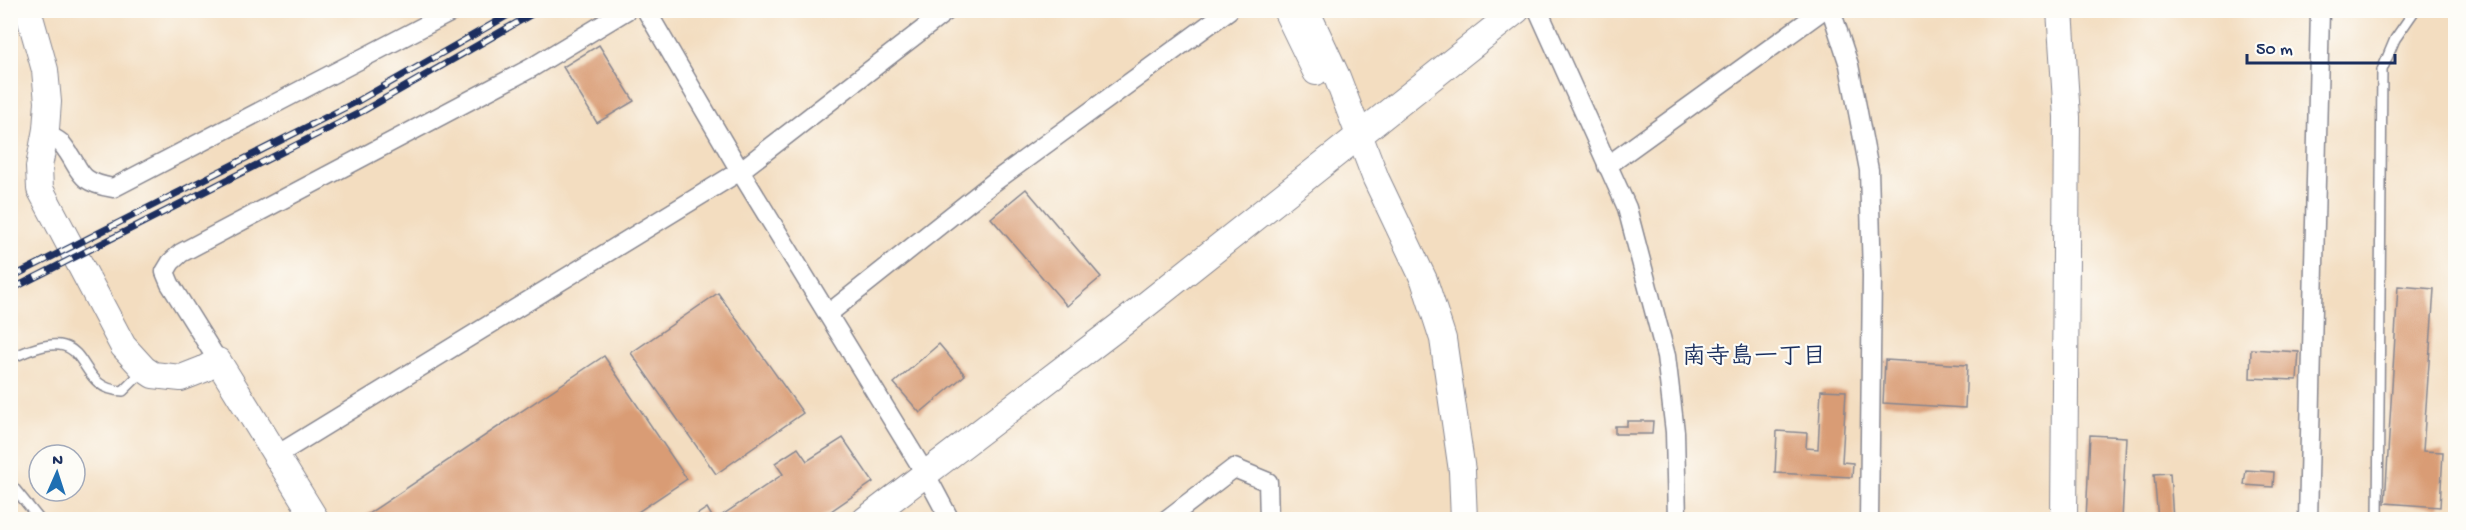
<svg xmlns="http://www.w3.org/2000/svg" width="2466" height="530" font-family="'Gochi Hand','Klee One',sans-serif">
	<style>
		.building { fill: #d99c75 }
		.lines { fill: none; stroke-linecap: round; stroke-linejoin: round }
		.lane-casing { stroke: #87868f; stroke-width: 12 }
		.street-casing { stroke: #87868f; stroke-width: 21 }
		.secondary-casing { stroke: #87868f; stroke-width: 28 }
		.lane { stroke: #fff; stroke-width: 9 }
		.street { stroke: #fff; stroke-width: 18 }
		.secondary { stroke: #fff; stroke-width: 26 }
		.rail-casing { stroke: #1b2f5e; stroke-width: 7 }
		.rail { stroke: #fdfcf7; stroke-width: 4.5; stroke-dasharray: 14; stroke-linecap: butt }
		.labels { text-anchor: middle; dominant-baseline: central; stroke-width: 4.5; stroke-linejoin: round; paint-order: stroke }
		.neighbourhood-label { font-size: 24px; font-weight: bold; fill: #1b2f5e; stroke: #fdfcf7 }
	</style>
	<rect width="100%" height="100%" fill="#fdfcf7"/>
	<filter id="ink" filterUnits="userSpaceOnUse"><feTurbulence type="fractalNoise" baseFrequency=".0167" numOctaves="2"/><feDisplacementMap in="SourceGraphic" scale="12" xChannelSelector="R" yChannelSelector="G"/><feConvolveMatrix kernelMatrix="1 2 1 2 8 2 1 2 1" color-interpolation-filters="sRGB"/></filter>
	<filter id="wash" filterUnits="userSpaceOnUse"><feTurbulence type="fractalNoise" baseFrequency=".008" numOctaves="4" result="noise"/><feDisplacementMap in="SourceGraphic" scale="24" xChannelSelector="R" yChannelSelector="G"/><feGaussianBlur stdDeviation="1.35" result="paint"/><feColorMatrix in="noise" values="0 0 0 0 0 0 0 0 0 0 0 0 0 0 0 0 0 1.4 0 .05"/><feComposite in="paint" operator="in"/></filter>
	<g filter="url(#wash)">
		<rect width="100%" height="100%" fill="#f3ddc0"/>
		<g id="blocks">
			<g class="building">
				<polygon points="599,45 634,101 597,123 563,67"/>
				<polygon points="1026,189 1101,277 1067,306 991,218"/>
				<polygon points="2398,286 2434,289 2423,451 2443,452 2440,507 2385,503"/>
				<polygon points="718,293 803,413 716,474 631,353"/>
				<polygon points="939,344 965,375 920,413 894,383"/>
				<polygon points="2251,349 2299,352 2297,380 2250,378"/>
				<polygon points="604,356 687,479 626,520 359,520"/>
				<polygon points="1885,360 1967,365 1965,408 1883,403"/>
				<polygon points="1821,390 1846,391 1842,462 1853,463 1852,477 1775,473 1777,431 1807,433 1806,448 1818,449"/>
				<polygon points="1627,421 1653,421 1652,434 1615,434 1615,426 1627,426"/>
				<polygon points="2090,435 2126,437 2122,520 2086,520"/>
				<polygon points="843,438 873,482 818,520 715,520 783,474 775,463 798,448 807,461"/>
				<polygon points="2246,470 2274,472 2273,487 2244,485"/>
				<polygon points="2170,473 2173,520 2158,520 2154,474"/>
				<polygon points="707,508 714,520 689,520"/>
			</g>
		</g>
	</g>
	<g filter="url(#ink)">
		<use href="#blocks" fill-opacity="0" stroke="#87868f" stroke-width="1.5"/>
		<g class="lines">
			<g class="lane-casing">
				<g id="lane">
					<path d="M10,359C100,314 68,390 123,391L144,370"/>
					<polyline points="10,483 40,520"/>
					<polyline points="2378,520 2382,70 2395,39 2415,10"/>
				</g>
			</g>
			<g class="street-casing">
				<g id="street">
					<polyline points="646,10 740,171 925,473 950,520"/>
					<polyline points="1538,10 1627,208 1666,356 1675,432 1677,520"/>
					<polyline points="1831,10 1849,65 1869,170 1872,276 1869,520"/>
					<path d="M45,134C50,137 58,139 62,144C83,170 74,181 113,188L455,10"/>
					<polyline points="1607,166 1823,10"/>
					<polyline points="828,314 994,182 1229,10"/>
					<polyline points="218,361 170,284 165,272 171,262 181,253 531,68 627,10"/>
					<polyline points="277,455 740,171 948,10"/>
					<polyline points="1166,520 1234,468 1268,482 1269,520"/>
					<polyline points="2308,520 2320,10"/>
				</g>
			</g>
			<g class="secondary-casing">
				<g id="secondary">
					<polyline points="28,10 45,70 48,102 46,129 39,167 40,189 123,346 144,369 153,375 181,378 204,369 218,361 316,520"/>
					<polyline points="1286,10 1316,72"/>
					<polyline points="1306,10 1337,77 1376,179 1424,280 1443,339 1462,471 1464,520"/>
					<polyline points="2060,10 2067,117 2064,520"/>
					<polyline points="865,520 1118,327 1517,10"/>
				</g>
			</g>
			<use href="#lane" class="lane"/>
			<use href="#street" class="street"/>
			<use href="#secondary" class="secondary"/>
			<g class="rail-casing">
				<g id="rail">
					<polyline points="10,278 358,101 517,10"/>
					<polyline points="10,290 363,111 539,10"/>
				</g>
			</g>
			<use href="#rail" class="rail"/>
		</g>
	</g>
	<g class="labels">
		<g class="neighbourhood-label">
			<text x="1754" y="358">南寺島一丁目</text>
		</g>
	</g>
	<rect width="2466" height="530" fill="none" stroke="#fdfcf7" stroke-width="36"/>
	<g transform="translate(57 473) rotate(3)"><circle r="28" fill="#fdfcf7" stroke="#a3aaba" stroke-width="1.5"/>
	<path d="M0-4.5L10 22L0 15L-10 22Z" fill="#1f6fb2"/>
	<text y="-9" font-size="16" font-weight="bold" text-anchor="middle" fill="#1b2f5e">N</text>
	</g>
	<path d="M2247 54v9h148v-9" fill="none" stroke="#1b2f5e" stroke-width="3"/>
	<text x="2256" y="54" font-size="18" fill="#1b2f5e" stroke="#fdfcf7" stroke-width="4.5" paint-order="stroke">50 m</text>
</svg>
